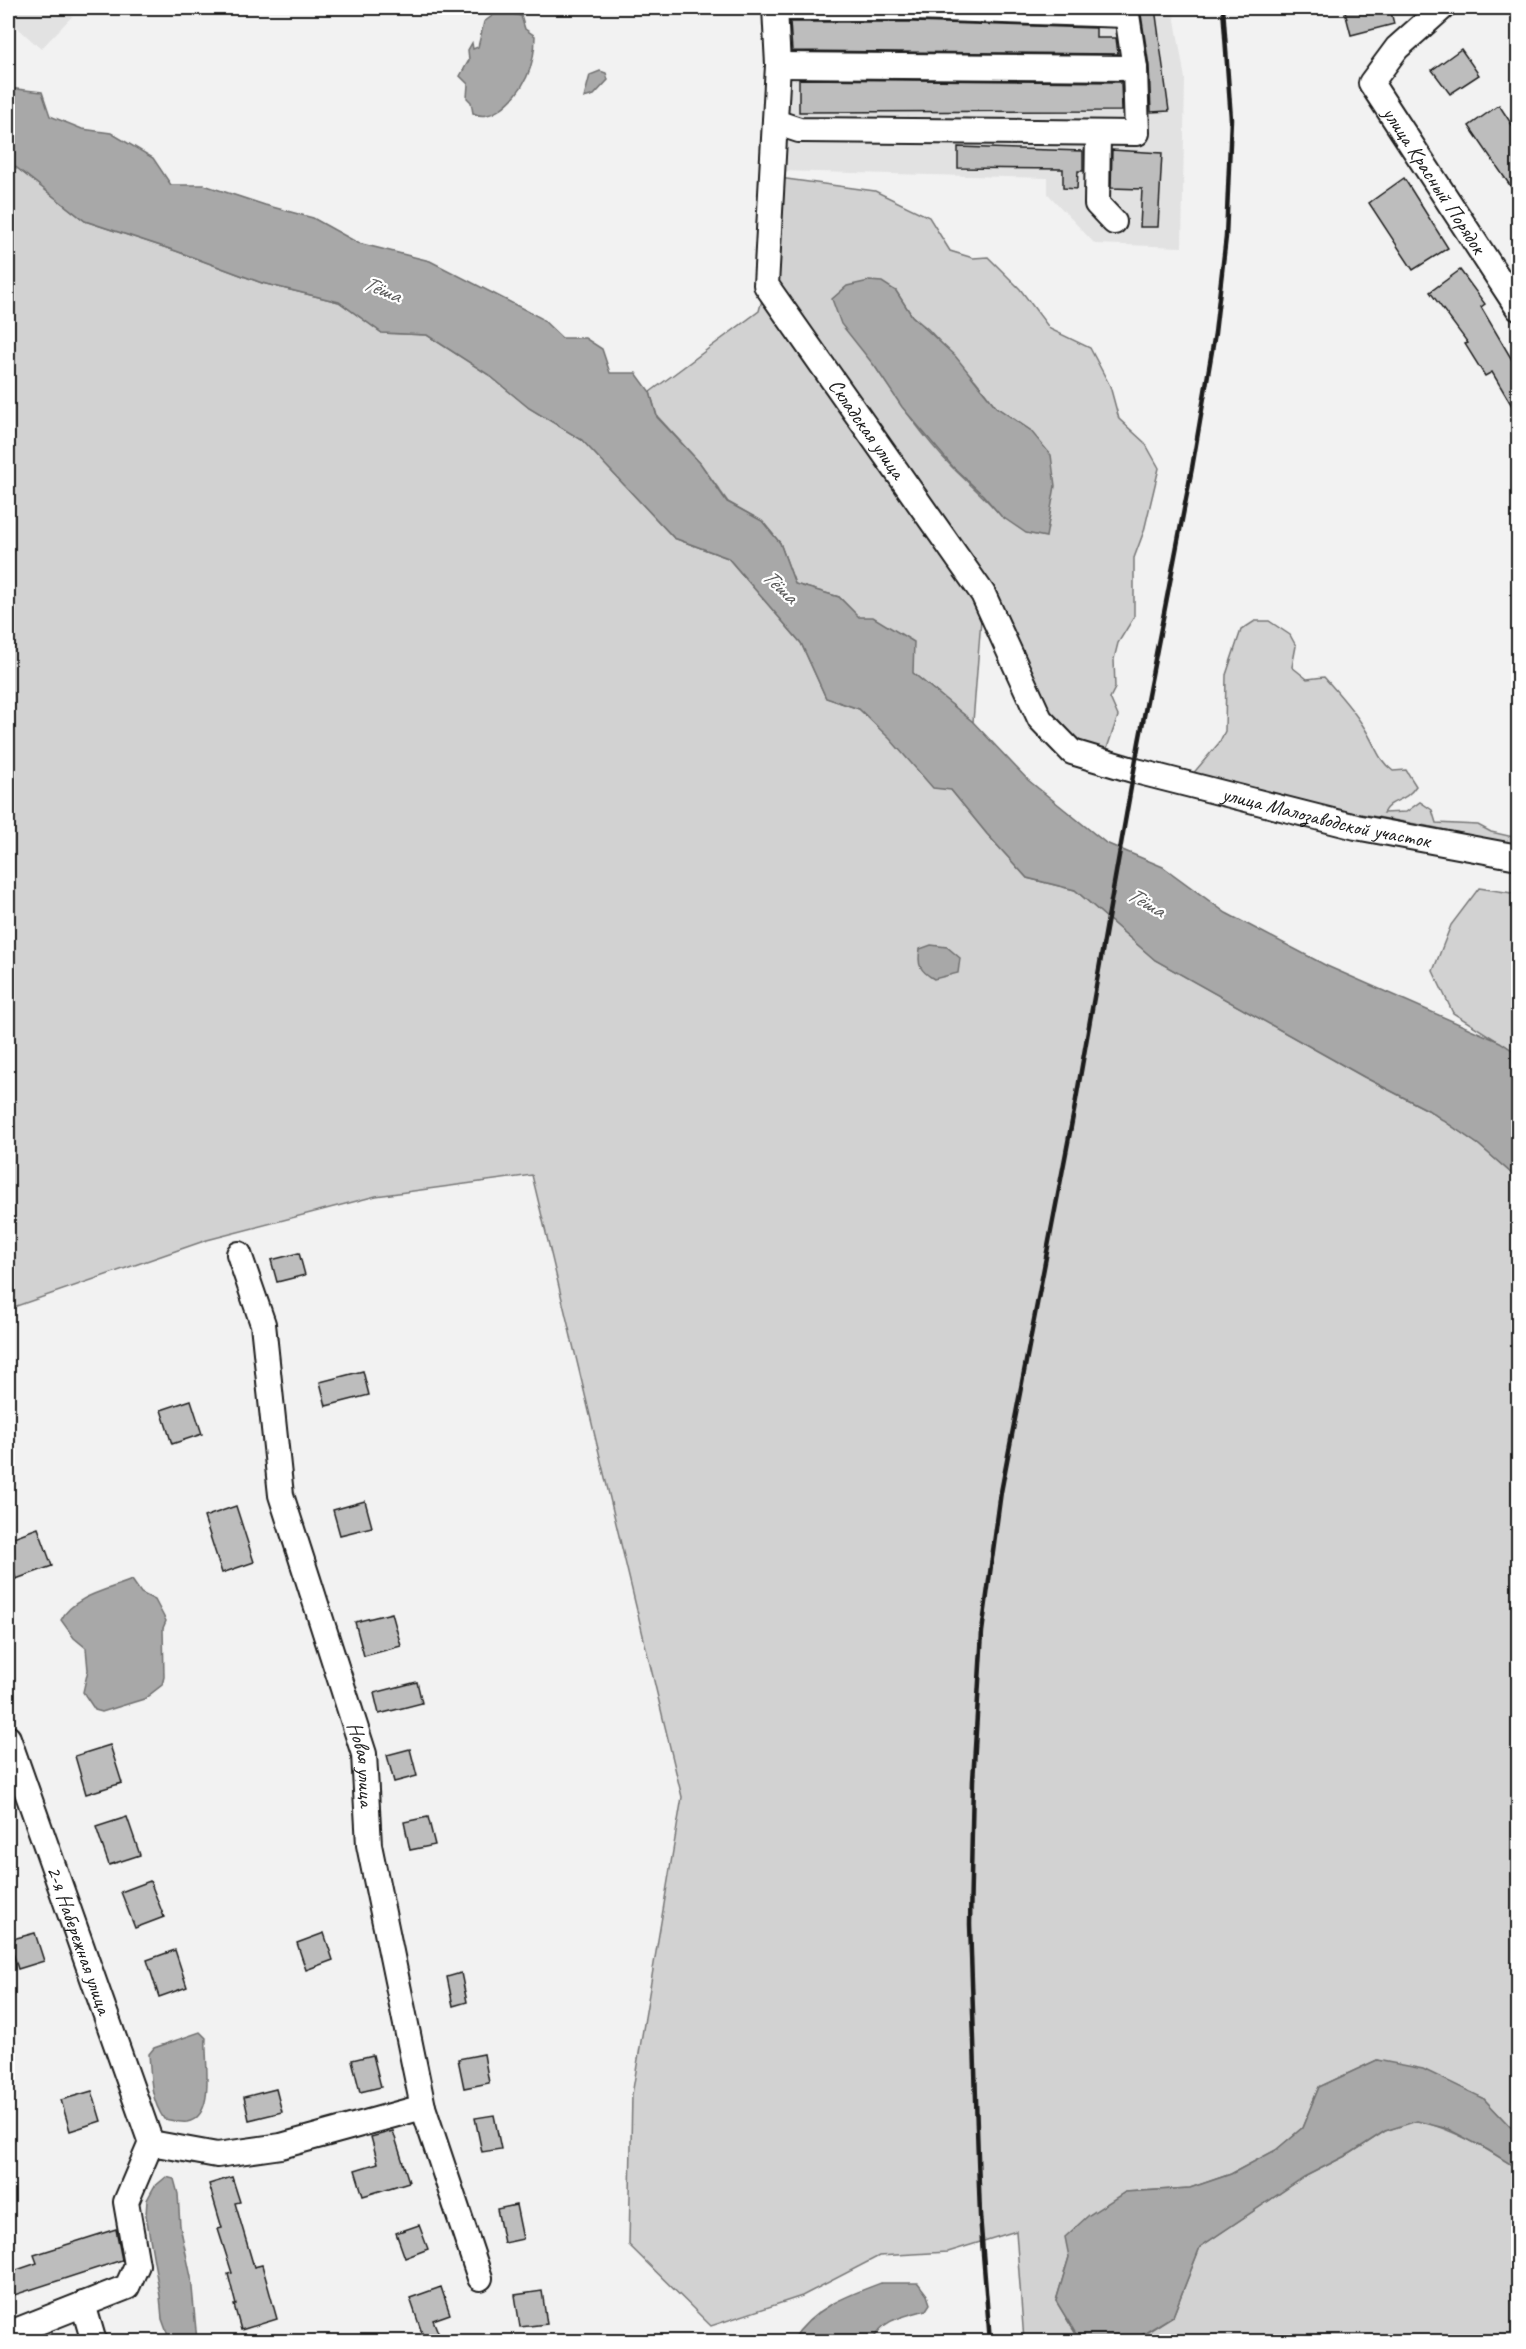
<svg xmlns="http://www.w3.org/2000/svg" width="1526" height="2349" font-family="Caveat,sans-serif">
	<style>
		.built { fill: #e2e2e2 }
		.green { fill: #d2d2d2; stroke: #777; stroke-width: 1.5; fill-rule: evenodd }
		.water { fill: #a8a8a8; stroke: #707070; stroke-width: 1.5 }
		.building { fill: #bdbdbd; stroke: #1c1c1c; stroke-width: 1.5 }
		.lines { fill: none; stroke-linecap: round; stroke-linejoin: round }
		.minor-casing { stroke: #1c1c1c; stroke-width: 28 }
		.minor { stroke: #fff; stroke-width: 24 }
		.rail { stroke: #1c1c1c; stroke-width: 4.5 }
		.labels { text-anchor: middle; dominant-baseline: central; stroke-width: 4.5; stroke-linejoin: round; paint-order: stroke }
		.street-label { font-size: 21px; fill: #1c1c1c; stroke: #fff }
		.water-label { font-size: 22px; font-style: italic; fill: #5b5b5b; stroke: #fff }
	</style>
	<rect width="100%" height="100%" fill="#f2f2f2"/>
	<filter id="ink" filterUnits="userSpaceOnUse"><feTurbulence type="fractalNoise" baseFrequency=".0167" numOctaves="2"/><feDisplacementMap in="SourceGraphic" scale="12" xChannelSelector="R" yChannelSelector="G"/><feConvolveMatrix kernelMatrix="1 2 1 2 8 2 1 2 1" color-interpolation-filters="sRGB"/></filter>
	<g filter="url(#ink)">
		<g class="built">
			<polygon points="8,8 80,8 41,49 8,19"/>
			<polygon points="781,8 1173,8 1185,79 1182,247 1095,244 1048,194 1048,178 778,171"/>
		</g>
		<g class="green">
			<polygon points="8,161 85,221 176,251 262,283 339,302 382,333 427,335 489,375 529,408 582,440 674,538 728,558 801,643 826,698 859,709 951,790 987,834 1027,878 1075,890 1155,960 1364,1077 1428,1110 1479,1145 1518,1179 1518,2135 1483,2098 1377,2060 1319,2087 1302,2128 1276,2150 1231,2174 1190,2188 1125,2192 1069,2257 1056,2301 1079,2339 1124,2341 1024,2341 1016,2231 948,2252 879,2256 802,2296 711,2326 629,2245 632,2095 682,1797 532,1175 376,1196 207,1240 8,1309"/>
			<path d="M779,178L875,191L929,217L950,251L973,258L988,257L1020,289L1050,329L1090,348L1110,386L1119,419L1145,443L1159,468L1144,531L1134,558V617L1118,643L1114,659L1115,688L1110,698L1118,716L1106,751L1094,752L1055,720L776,289ZM896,291L912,316L928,329L976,381L996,407L1030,430L1001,516C986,498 969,484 952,467C923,437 899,402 876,368Z"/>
			<polygon points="766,285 983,594 973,722 913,673 839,597 795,584 780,543 762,521 728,502 700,463 657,416 650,392 759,311"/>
			<path d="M1255,621H1269L1290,635L1296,646L1292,667L1307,679L1324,677C1339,694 1354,710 1365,729C1376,746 1377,759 1393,771L1406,770L1416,786C1404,804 1392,797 1383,813L1406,812L1420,802L1432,810L1436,823L1478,825L1491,832L1518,838V846L1432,827L1278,799L1191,776L1219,743L1225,731L1226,675L1241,630Z"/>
			<polygon points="1479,888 1518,894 1518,1054 1453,1013 1433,971 1451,925"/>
			<path d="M1417,2120C1457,2131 1484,2147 1518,2169V2341L1132,2342L1173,2316L1200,2247L1304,2177L1351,2153L1385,2131Z"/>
		</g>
		<g class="water">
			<path d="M499,11L521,16L525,29L535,36C535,67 524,92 499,110C492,115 481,118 473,113L471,102L467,98L468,84L460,76L469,60L468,50L472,43L473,49L478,47L484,22Z"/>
			<polygon points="600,71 606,73 608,80 594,95 584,98 590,75"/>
			<polygon points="8,88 42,92 50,116 82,129 111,133 153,158 171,185 204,185 265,205 313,218 358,243 430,261 541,318 562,338 585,338 602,349 610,373 636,373 650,392 657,417 700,463 727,502 762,521 780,543 795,584 839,597 859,617 873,617 914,642 913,673 973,722 1028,780 1106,843 1163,867 1226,913 1327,966 1500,1042 1518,1054 1518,1179 1479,1145 1428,1110 1364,1077 1155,960 1075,890 1027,878 987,834 951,790 933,788 890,739 859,709 826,698 801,643 728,558 674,538 582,440 529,408 489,375 427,335 382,333 339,302 262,283 176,251 85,221 8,161"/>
			<polygon points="869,281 882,282 896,291 912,316 956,357 996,407 1030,430 1051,455 1055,486 1046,537 1026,533 1001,516 983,495 953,467 902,407 876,368 841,324 832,299 847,286"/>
			<path d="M931,945L947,947L960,958L958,973L934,979C920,971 917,965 920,949Z"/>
			<path d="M132,1580L141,1593L155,1600L166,1621L163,1628L164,1677L162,1685L144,1699L102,1712L95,1710L83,1692L88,1670L86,1648L74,1638L61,1620C73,1596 108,1590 132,1580Z"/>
			<path d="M200,2032L206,2038C204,2059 217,2117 187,2122C180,2123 171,2120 164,2119C150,2098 151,2078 149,2054L154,2048Z"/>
			<polygon points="1377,2060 1423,2069 1483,2098 1518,2135 1518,2169 1488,2150 1448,2129 1417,2121 1385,2131 1351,2153 1304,2177 1200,2247 1173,2316 1132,2341 1079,2339 1056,2301 1069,2257 1065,2237 1089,2215 1125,2192 1190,2188 1231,2174 1276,2150 1302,2128 1319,2087"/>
			<polygon points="166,2177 174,2179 178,2194 180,2226 191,2277 197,2341 170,2341 162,2319 160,2296 146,2215 147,2200 154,2187"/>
			<path d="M881,2283H918L927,2295L930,2304L926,2310C905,2316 881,2319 873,2341H792C813,2308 846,2296 881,2283Z"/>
		</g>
		<g class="building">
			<polygon points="1140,8 1155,8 1169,111 1151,112 1149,66"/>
			<polygon points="1344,8 1390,8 1394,24 1351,35"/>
			<polygon points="790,22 914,22 1096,28 1096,38 1116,38 1118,54 792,51"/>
			<polygon points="1461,49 1479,75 1450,94 1432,70"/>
			<polygon points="799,79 1121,82 1122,111 799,112"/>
			<polygon points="1499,105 1518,134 1518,197 1469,126"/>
			<polygon points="958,147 1083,151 1083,171 1078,171 1077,189 1063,188 1063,169 958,168"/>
			<polygon points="1112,150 1162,153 1158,227 1140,227 1142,189 1111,188"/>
			<polygon points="1404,178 1448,248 1413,270 1369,203"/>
			<polygon points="1460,270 1485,304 1481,307 1518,370 1518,416 1492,372 1485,376 1465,344 1468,343 1430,292"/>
			<polygon points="299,1253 305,1275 277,1282 271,1260"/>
			<polygon points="363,1371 369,1395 326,1406 320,1382"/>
			<polygon points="191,1400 202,1434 172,1444 161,1410"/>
			<polygon points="365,1501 372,1527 340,1535 333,1510"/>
			<polygon points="236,1506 254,1562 222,1573 204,1517"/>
			<polygon points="38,1528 52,1566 16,1579 8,1556 8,1539"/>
			<polygon points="392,1613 401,1646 364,1656 355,1622"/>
			<polygon points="417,1682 422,1703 379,1714 374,1693"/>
			<polygon points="110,1745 122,1783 86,1794 75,1756"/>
			<polygon points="410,1749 417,1776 394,1782 387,1755"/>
			<polygon points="127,1817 140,1855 109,1865 96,1827"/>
			<polygon points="428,1817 435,1845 410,1850 404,1822"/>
			<polygon points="150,1881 164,1917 135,1928 121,1892"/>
			<polygon points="35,1933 44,1961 18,1969 9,1940"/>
			<polygon points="324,1933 333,1960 306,1970 297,1943"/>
			<polygon points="175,1950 187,1987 159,1997 147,1960"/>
			<polygon points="461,1973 467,2002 453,2006 447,1977"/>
			<polygon points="484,2054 489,2083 464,2088 458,2059"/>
			<polygon points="373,2055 381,2087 360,2092 352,2060"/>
			<polygon points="276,2089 282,2112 249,2120 244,2097"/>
			<polygon points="92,2091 101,2121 70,2131 61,2100"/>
			<polygon points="494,2115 501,2149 482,2152 475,2118"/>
			<polygon points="393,2131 409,2182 363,2196 355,2170 378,2163 371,2137"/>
			<polygon points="232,2177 240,2202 235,2203 254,2267 262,2265 277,2319 241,2330 234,2305 236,2305 228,2274 232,2273 218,2229 222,2228 209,2184"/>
			<polygon points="516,2205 523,2239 504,2243 497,2209"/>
			<polygon points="419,2225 428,2249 405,2258 396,2233"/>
			<polygon points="116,2229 122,2260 8,2297 8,2273 37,2263 34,2255"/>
			<polygon points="441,2287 450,2314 433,2320 442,2342 425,2342 410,2298"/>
			<polygon points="542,2291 547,2324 520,2327 515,2295"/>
		</g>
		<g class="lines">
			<g class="minor-casing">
				<g id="minor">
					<path id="s1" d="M775,8L778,65L766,285L983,594L1040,719L1072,752L1136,771L1356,827L1518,857"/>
					<polyline points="775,8 914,8 1127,15"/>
					<path id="s2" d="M1442,8L1397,48L1371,83L1518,308"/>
					<polyline points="778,65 1135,68"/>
					<polyline points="775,122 799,130 1137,133 1135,68 1126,8"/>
					<polyline points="1098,133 1097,204 1114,222"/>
					<path id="s3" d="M239,1254L263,1324L281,1495L364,1754L369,1845L423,2107L480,2278"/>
					<path id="s4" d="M8,1738L151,2143"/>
					<polyline points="151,2143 217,2155 281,2146 423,2107"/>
					<polyline points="83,2304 94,2342"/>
					<polyline points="8,2334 127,2287 137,2265 126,2202 151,2143"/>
				</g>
			</g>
			<use href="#minor" class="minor"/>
			<polyline class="rail" points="990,2342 980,2215 970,1924 973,1781 982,1632 1001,1492 1074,1111 1139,742 1192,468 1215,333 1226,237 1231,119 1223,8"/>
		</g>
	</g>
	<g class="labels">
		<g class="street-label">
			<text stroke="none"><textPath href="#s2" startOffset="220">улица Красный Порядок</textPath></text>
			<text stroke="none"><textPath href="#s1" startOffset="453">Складская улица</textPath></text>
			<text stroke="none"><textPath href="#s1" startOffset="1101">улица Малозаводской участок</textPath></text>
			<text stroke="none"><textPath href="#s3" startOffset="528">Новая улица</textPath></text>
			<text stroke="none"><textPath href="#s4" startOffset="214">2-я Набережная улица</textPath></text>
		</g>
		<g class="water-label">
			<text transform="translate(382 289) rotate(22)">Тёша</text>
			<text transform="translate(780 586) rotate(43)">Тёша</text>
			<text transform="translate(1146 902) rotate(30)">Тёша</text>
		</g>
	</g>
	<rect width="1526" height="2349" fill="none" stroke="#fff" stroke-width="30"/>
	<rect x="15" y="15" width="1496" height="2319" fill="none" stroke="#1c1c1c" stroke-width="2" filter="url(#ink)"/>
</svg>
